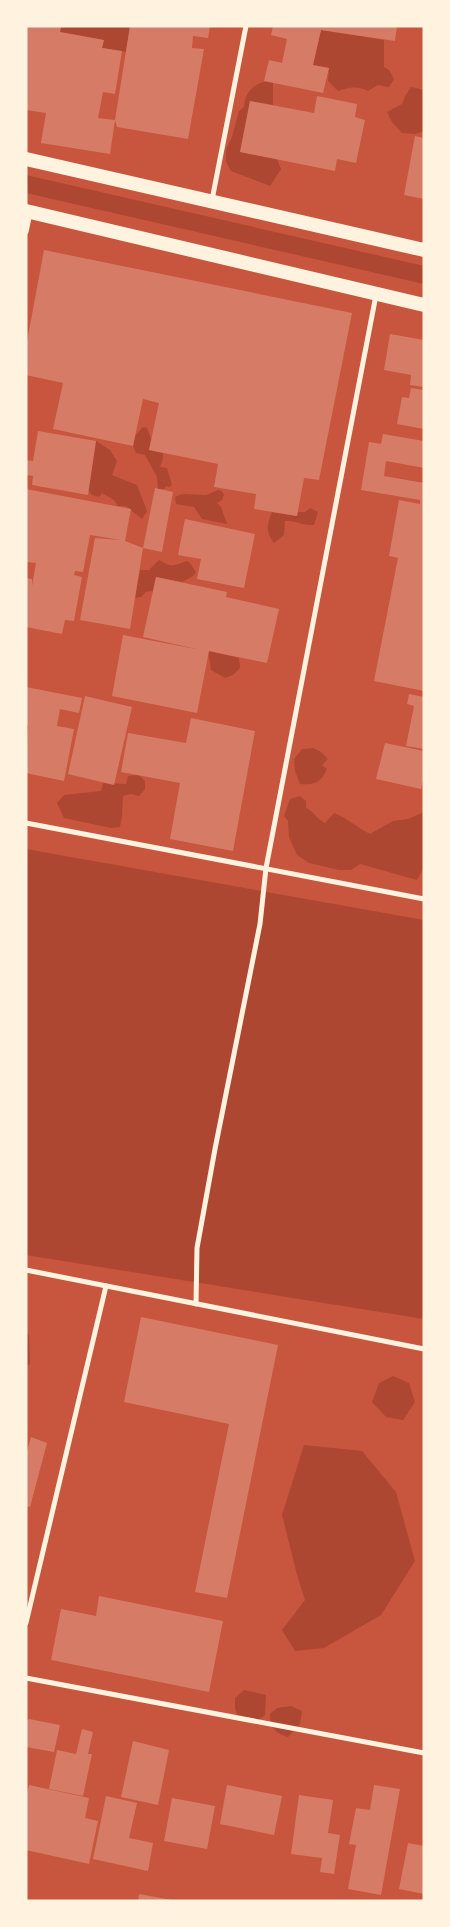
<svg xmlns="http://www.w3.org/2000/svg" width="450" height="1927" font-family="'Open Sans',sans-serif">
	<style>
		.green { fill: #ae4732 }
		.building { fill: #d67c66 }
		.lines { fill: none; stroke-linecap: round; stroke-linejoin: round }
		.minor { stroke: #fff3e0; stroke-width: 5 }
		.trunk { stroke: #fff3e0; stroke-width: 14 }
	</style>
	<rect width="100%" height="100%" fill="#c8553d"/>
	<g class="green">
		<polygon points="61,26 130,26 126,52 102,48 103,40 60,32"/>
		<path d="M321,30L384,40V67L389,70L394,79L389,87L378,85L368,91C357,86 349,87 338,91L328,81L329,68L313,65Z"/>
		<path d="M267,81L273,82V105L250,101L240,152L277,159L281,169L270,186L231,171L226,162V150L232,137L239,111L244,107C245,93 253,84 267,81Z"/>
		<polygon points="411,87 424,90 424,131 415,134 402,133 392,122 387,112 402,104 405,96"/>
		<polygon points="26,175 424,266 424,284 26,193"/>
		<polygon points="143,427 147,428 151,439 149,450 163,453 163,458 160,467 167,468 172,485 169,487 166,486 164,489 158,489 157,477 145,455 136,453 133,446 135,436"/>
		<polygon points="96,441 110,450 117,461 112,475 137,485 147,511 142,519 126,506 118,506 114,500 102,493 99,497 92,495 88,490"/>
		<polygon points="218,490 222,491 224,495 222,500 217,503 221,507 227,524 202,519 194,507 176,504 175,497 182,494 206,495"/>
		<path d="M310,508L318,512L314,525C303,526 296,520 285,521L284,535L274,543C265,532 267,524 272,512L297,516L298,512H305Z"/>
		<path d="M159,560C173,568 172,566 187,561L190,563L196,572L193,576L182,582L156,577L153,591L146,592L141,597L135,598L140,570H149Z"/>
		<polygon points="208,651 239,658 240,668 233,675 225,678 211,670"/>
		<path d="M313,748L321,752L328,759L322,765L327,769C321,783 315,785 300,784L295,771L294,759L302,749Z"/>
		<polygon points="139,775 145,781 145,789 139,796 131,794 123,796 122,816 120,827 111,828 64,818 57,803 64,795 101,791 103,783 126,784 128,776"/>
		<path d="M300,796L306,801V808C314,811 317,820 325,823L334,813C347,818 358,828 370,834L393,821L408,819L424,812V867L417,880L360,864L351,870H339L309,863L297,855L289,837L288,821L284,816L290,799Z"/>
		<polygon points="26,849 424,920 424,1319 26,1255"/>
		<polygon points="26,1332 29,1335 30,1364 26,1366"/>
		<polygon points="393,1376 409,1383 415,1402 403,1420 386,1417 372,1402 379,1383"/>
		<polygon points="304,1445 362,1451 396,1492 415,1561 381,1615 324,1648 295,1651 282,1630 305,1600 297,1575 282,1515"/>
		<polygon points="244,1690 266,1695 265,1715 256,1722 238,1718 235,1708 235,1698"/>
		<path d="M291,1706L302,1711L300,1724L288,1737C275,1733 270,1728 270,1714L277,1708Z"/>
	</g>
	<g class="building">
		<polygon points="26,26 61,26 60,32 104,40 102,48 122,51 115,94 103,92 98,118 115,120 110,154 41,143 46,113 26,110"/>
		<polygon points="130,26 210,26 208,38 193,36 192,48 204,49 188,139 117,127 115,120"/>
		<polygon points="273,26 397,26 395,41 321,30 313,65 329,68 323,93 264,81 269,60 282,63 287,39 271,35"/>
		<polygon points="317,96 357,104 355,117 365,120 356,163 337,159 335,171 240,152 250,101 314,113"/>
		<polygon points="415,136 424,138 424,199 404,195"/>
		<polygon points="44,250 352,313 319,480 304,478 297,516 254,509 256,494 214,487 218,464 149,450 159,403 143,399 133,446 53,429 63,383 26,375 26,347"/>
		<polygon points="390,334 424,340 424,387 410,385 411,375 384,370"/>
		<polygon points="411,388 424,390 424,429 397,424 402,397 409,398"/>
		<polygon points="38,431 96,441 88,495 32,485 33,476 26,475 26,460 33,461"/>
		<polygon points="383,434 424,441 424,468 386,461 384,476 424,483 424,691 374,681 398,558 389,556 399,500 420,504 420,500 361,490 369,442 381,444"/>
		<polygon points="155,488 173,492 162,552 143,548"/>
		<polygon points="26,489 131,509 125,541 143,548 130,629 80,620 95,538 121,540 90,535 83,572 75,571 74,575 82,577 74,621 65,620 62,634 26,627 26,578 32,579 32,586 36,563 26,562"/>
		<polygon points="185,519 255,534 244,588 197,579 201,559 178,555"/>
		<polygon points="156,577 227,592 226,597 279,609 267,663 209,651 197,713 112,696 123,635 201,650 143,637"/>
		<polygon points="26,687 82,698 79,713 60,709 57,726 74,729 64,781 26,773 28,725 26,725"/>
		<polygon points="409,694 424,697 424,749 406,746 414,706 407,704"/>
		<polygon points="85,696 132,707 114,785 68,774"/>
		<polygon points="191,718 255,731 233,851 170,839 180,783 121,772 128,733 186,743"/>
		<polygon points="385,743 424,751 424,776 421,789 376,779"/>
		<polygon points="141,1317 278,1345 227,1598 195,1592 229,1424 124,1402"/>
		<polygon points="31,1437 47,1443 30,1507 26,1506 26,1455"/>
		<polygon points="99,1596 223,1621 209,1692 51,1660 61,1609 96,1616"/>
		<polygon points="29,1719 60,1725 54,1752 26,1747 26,1722"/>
		<polygon points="82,1729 93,1732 88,1754 92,1754 83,1796 49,1789 57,1750 76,1754"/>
		<polygon points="133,1741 169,1750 158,1805 121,1797"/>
		<polygon points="29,1785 89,1798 85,1818 98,1821 89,1864 26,1850 26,1797"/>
		<polygon points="227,1785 282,1796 274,1835 220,1824"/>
		<polygon points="374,1785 400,1789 381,1895 348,1889 356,1845 349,1844 356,1808 370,1810"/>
		<polygon points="299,1795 333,1800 328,1833 340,1835 334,1874 320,1872 322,1858 291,1854"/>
		<polygon points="106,1796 137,1803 129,1838 153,1843 148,1871 93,1859"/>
		<polygon points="172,1798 215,1806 207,1849 164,1841"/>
		<polygon points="408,1843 424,1846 424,1894 399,1889"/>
		<polygon points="139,1894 172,1900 172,1901 138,1901"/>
	</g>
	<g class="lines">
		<g class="minor">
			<polyline points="212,200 246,26"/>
			<polyline points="26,232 30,213"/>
			<polyline points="26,823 424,899"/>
			<polyline points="26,1270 424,1349"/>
			<polyline points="196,1304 197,1248 215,1149 260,924 266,868 376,295"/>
			<polyline points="26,1623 106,1286"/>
			<polyline points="26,1678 424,1753"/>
		</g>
		<g class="trunk">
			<polyline points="26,159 424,250"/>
			<polyline points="26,211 424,305"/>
		</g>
	</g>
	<rect width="450" height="1927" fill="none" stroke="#fff3e0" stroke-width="55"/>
</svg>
